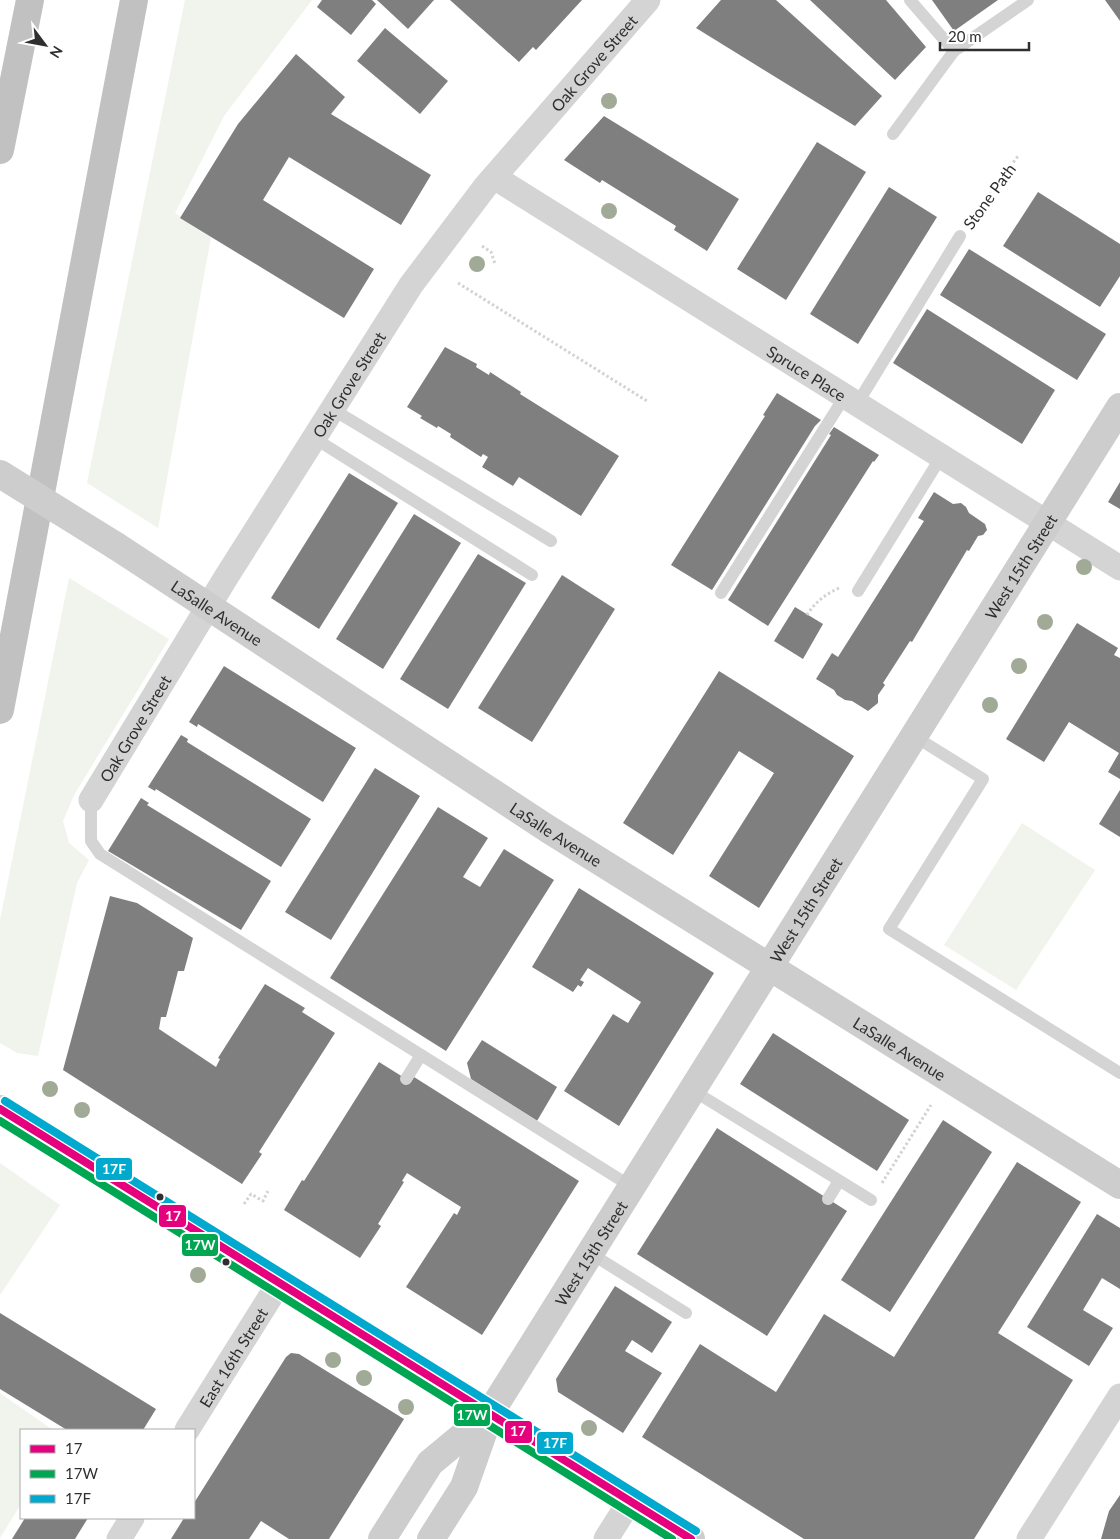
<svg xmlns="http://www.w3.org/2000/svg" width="1120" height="1539" font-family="Lato,sans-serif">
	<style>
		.green { fill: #f1f3ed }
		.building { fill: #7f7f7f }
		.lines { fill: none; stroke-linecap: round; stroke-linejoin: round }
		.path { stroke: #d3d3d3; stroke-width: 3; stroke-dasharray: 2.5 2.5; stroke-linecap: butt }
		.lane { stroke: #d4d4d4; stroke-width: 12 }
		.street { stroke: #d4d4d4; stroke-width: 25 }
		.secondary { stroke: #cdcdcd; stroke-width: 28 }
		.highway { stroke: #c1c1c1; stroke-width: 28 }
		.secondary-bridge { stroke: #cdcdcd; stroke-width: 28 }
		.bus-1-casing { stroke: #fff; stroke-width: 11 }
		.bus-2-casing { stroke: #fff; stroke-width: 11 }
		.bus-3-casing { stroke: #fff; stroke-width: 11 }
		.bus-1 { stroke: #e5007d; stroke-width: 8 }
		.bus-2 { stroke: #00a651; stroke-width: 8 }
		.bus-3 { stroke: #00a9ce; stroke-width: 8 }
		.tree { fill: #a1aa96 }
		.bus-dot { fill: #2f2f2f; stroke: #fff; stroke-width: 2 }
		.labels { text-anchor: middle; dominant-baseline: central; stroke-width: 5; stroke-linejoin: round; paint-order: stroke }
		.street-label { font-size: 16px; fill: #2f2f2f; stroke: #fff }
		.line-badge { stroke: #fff; stroke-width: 2 }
		.badge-label { font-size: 14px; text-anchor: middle; font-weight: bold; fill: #fff }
	</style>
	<rect width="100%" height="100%" fill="#fff"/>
	<g class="green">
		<polygon points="185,0 312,0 224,116 175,213 211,237 158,528 87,483"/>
		<polygon points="69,578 169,639 74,795 63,821 69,843 89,860 77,883 38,1056 17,1053 0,1043 0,920"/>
		<polygon points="1022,823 1095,870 1016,990 944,945"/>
		<polygon points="0,1163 60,1205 0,1295"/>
		<polygon points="0,1393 53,1430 21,1430 21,1504 0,1538"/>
	</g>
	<g class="building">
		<polygon points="322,0 372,0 376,4 351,35 317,7"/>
		<polygon points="377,0 434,0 408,29"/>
		<polygon points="450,0 582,0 536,50 533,47 519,62"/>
		<polygon points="721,0 776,0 882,96 855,126 696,28"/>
		<polygon points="810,0 886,0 926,47 895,80"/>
		<polygon points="932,0 998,0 954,31"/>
		<polygon points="1105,0 1120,0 1120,21"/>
		<polygon points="385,28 448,81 420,114 357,61"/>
		<polygon points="296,54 345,97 331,114 431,175 401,225 289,157 263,200 374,269 344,318 180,218 238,124"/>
		<polygon points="604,116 739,199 707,251 674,230 676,226 602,180 600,183 564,160"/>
		<polygon points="817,142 866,172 786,300 737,269"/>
		<polygon points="889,187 937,217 858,344 810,314"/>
		<polygon points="1038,192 1120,244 1120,276 1100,307 1003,246"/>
		<polygon points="969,249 1106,334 1077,380 940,295"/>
		<polygon points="927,309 1055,390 1022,444 893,363"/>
		<polygon points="445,347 477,364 476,367 489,375 490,372 521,392 520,394 619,456 581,516 519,477 513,486 482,467 488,457 483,454 481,457 450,437 451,434 438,426 437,428 420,418 422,416 407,407"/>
		<polygon points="777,393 821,420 815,426 712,590 671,565 765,416 763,415"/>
		<polygon points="834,427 879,455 874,462 873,461 768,626 728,600 831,435 829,434"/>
		<polygon points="349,473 398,503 319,629 271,598"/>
		<polygon points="1120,482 1120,509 1108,502"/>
		<polygon points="934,492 953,504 961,503 966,507 969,513 985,524 987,530 983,535 978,536 969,551 967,550 912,642 910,641 883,683 885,685 878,695 878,703 868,711 852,701 845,700 837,695 834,690 816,679 832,653 838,657 924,521 918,518"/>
		<polygon points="414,514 461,543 383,669 336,639"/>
		<polygon points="478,554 526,583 448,709 400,679"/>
		<polygon points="562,575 615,609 532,742 478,708"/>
		<polygon points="795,607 823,624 803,659 774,641"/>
		<polygon points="1077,623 1118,648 1114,655 1120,658 1120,779 1108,772 1119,753 1069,722 1044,762 1006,739"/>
		<polygon points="224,666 356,748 323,802 198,724 197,727 189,722"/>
		<polygon points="719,671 854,756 759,908 709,876 774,773 739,751 673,855 623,823"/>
		<polygon points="181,735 188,739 187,742 311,819 281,867 156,789 155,791 148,787"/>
		<polygon points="375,768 420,796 331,940 285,912"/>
		<polygon points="1120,790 1120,837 1099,824"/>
		<polygon points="141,798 149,803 147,805 271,881 241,930 108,851"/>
		<polygon points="438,807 488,838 463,877 480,887 504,849 554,880 446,1051 330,978"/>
		<polygon points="579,888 714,973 619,1126 564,1091 613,1014 628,1023 641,1002 588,968 580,980 584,982 581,987 578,985 573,992 532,967"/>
		<polygon points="110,896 137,903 193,938 184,971 178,971 166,1017 161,1017 159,1029 216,1067 220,1059 218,1058 265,984 305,1008 302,1012 335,1033 259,1152 262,1154 242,1184 63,1070"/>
		<polygon points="773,1033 909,1120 877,1171 740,1084"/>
		<polygon points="482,1040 557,1087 537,1121 471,1079 467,1063"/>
		<polygon points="379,1062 411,1082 414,1077 579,1181 482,1335 406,1287 454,1213 457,1215 461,1207 407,1173 402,1181 404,1182 378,1224 381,1226 360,1258 284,1210 302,1180 304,1181"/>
		<polygon points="943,1120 992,1152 890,1312 841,1280"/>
		<polygon points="717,1128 847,1211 767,1336 637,1254"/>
		<polygon points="1017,1162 1081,1202 998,1333 1073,1380 974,1539 804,1539 642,1437 700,1344 776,1392 824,1314 894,1357"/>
		<polygon points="1097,1214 1120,1228 1120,1289 1102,1278 1083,1310 1113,1328 1089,1366 1027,1327"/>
		<polygon points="615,1286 672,1322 652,1353 632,1340 625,1351 662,1373 623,1433 558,1392 556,1379"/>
		<polygon points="0,1313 156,1409 143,1430 67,1430 0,1389"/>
		<polygon points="291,1353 299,1354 404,1419 329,1539 289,1539 261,1521 249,1539 171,1539 184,1518 194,1518 194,1503 286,1357"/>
		<polygon points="1120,1495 1120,1539 1101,1539 1109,1511"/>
		<polygon points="25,1518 88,1518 75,1539 12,1539"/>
	</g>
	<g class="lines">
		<g class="path">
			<polyline points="972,219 1018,156"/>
			<polyline points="482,246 491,252 495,264"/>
			<polyline points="458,283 647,401"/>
			<path d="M807,615C815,602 826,594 839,588"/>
			<polyline points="882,1183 931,1105"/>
			<polyline points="244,1204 251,1194 263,1201 268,1191"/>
		</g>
		<g class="lane">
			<polyline points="910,0 954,51"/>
			<polyline points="893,134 954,51 1028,0"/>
			<polyline points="857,404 960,236"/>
			<polyline points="332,409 551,541"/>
			<polyline points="314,438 532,575"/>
			<polyline points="858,591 941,457"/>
			<polyline points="721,593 845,396"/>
			<polyline points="914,736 983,779 889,929 1120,1073"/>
			<polyline points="91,800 91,841 100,854 632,1187"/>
			<polyline points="406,1079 421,1055"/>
			<polyline points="692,1090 871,1200"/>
			<polyline points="828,1199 839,1181"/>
			<polyline points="590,1253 686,1313"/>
		</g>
		<g class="street">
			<path id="s1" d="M494,177L1120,568"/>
			<path id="s2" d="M91,800L225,579L411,285L485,187L648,0"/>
			<path id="s3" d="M187,1430L279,1283"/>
			<polyline points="119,1539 132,1518"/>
			<polyline points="606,1539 630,1501"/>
			<polyline points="1029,1539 1120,1396"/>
		</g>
		<g class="secondary">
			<path id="s4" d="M116,546L548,829L1120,1185"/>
			<polyline points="0,1109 691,1539"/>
			<polyline points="382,1539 430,1463 489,1414"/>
			<path id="s5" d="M431,1539L464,1487L490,1413L1120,407"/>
		</g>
		<g class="highway">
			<polyline points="0,150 30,0"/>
			<polyline points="0,710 134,0"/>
		</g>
		<polyline class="secondary-bridge" points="0,474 116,546"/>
		<g class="bus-1-casing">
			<polyline id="bus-1" points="0,1109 691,1539"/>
		</g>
		<g class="bus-2-casing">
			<polyline id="bus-2" points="0,1121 672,1539"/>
		</g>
		<g class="bus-3-casing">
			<polyline id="bus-3" points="5,1101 696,1531"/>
		</g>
		<use href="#bus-1" class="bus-1"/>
		<use href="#bus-2" class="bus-2"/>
		<use href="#bus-3" class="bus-3"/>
	</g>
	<g class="tree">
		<circle cx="609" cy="101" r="8"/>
		<circle cx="609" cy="211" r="8"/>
		<circle cx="477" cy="264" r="8"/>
		<circle cx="1084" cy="567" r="8"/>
		<circle cx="1045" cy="622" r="8"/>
		<circle cx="1019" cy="666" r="8"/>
		<circle cx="990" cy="705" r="8"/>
		<circle cx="50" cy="1089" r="8"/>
		<circle cx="82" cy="1110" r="8"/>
		<circle cx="198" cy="1275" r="8"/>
		<circle cx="333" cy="1360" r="8"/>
		<circle cx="364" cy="1378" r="8"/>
		<circle cx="406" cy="1407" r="8"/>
		<circle cx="589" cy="1428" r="8"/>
	</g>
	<g class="bus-dot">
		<circle cx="160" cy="1197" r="4.5"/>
		<circle cx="226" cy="1262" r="4.5"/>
	</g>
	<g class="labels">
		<g class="street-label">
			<text stroke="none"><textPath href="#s2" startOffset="894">Oak Grove Street</textPath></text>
			<text transform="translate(989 196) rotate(-54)">Stone Path</text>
			<text stroke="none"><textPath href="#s1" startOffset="369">Spruce Place</textPath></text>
			<text stroke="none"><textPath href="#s2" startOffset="489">Oak Grove Street</textPath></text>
			<text stroke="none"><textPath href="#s5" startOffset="1139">West 15th Street</textPath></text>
			<text stroke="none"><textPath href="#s4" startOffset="121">LaSalle Avenue</textPath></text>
			<text stroke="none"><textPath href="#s2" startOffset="84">Oak Grove Street</textPath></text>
			<text stroke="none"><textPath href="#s4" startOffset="526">LaSalle Avenue</textPath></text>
			<text stroke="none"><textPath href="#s5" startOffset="734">West 15th Street</textPath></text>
			<text stroke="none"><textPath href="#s4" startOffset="931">LaSalle Avenue</textPath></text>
			<text stroke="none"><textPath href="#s5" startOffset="329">West 15th Street</textPath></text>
			<text stroke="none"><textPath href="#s3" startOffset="86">East 16th Street</textPath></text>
		</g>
	</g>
	<g class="line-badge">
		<rect x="95" y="1157" width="38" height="24" rx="5" fill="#00a9ce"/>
		<rect x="158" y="1204" width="29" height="24" rx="5" fill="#e5007d"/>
		<rect x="181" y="1233" width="38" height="24" rx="5" fill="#00a651"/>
		<rect x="453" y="1403" width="38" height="24" rx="5" fill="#00a651"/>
		<rect x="504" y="1420" width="29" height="24" rx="5" fill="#e5007d"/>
		<rect x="536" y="1431" width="38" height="24" rx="5" fill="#00a9ce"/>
	</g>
	<g class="badge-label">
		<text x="114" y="1174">17F</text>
		<text x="173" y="1221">17</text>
		<text x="200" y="1250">17W</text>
		<text x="472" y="1420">17W</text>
		<text x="518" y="1436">17</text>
		<text x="555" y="1448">17F</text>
	</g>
	<rect x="20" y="1429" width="175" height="90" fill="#ffffff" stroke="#acacac"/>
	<rect x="30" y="1445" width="25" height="8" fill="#e5007d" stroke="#acacac"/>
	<text x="65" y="1454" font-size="15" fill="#2f2f2f">17</text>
	<rect x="30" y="1470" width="25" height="8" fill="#00a651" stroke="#acacac"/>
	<text x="65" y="1479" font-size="15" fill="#2f2f2f">17W</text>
	<rect x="30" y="1495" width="25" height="8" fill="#00a9ce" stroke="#acacac"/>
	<text x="65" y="1504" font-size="15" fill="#2f2f2f">17F</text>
	<g transform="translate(45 45) rotate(122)" stroke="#ffffff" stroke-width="4" paint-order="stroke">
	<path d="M0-4L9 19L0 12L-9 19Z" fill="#2f2f2f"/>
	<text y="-8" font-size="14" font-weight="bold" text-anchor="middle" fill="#2f2f2f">N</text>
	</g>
	<path d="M940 42v8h89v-8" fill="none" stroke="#2f2f2f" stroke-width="2.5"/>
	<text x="948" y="42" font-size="15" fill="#2f2f2f" stroke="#ffffff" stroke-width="4" paint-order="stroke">20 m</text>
</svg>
